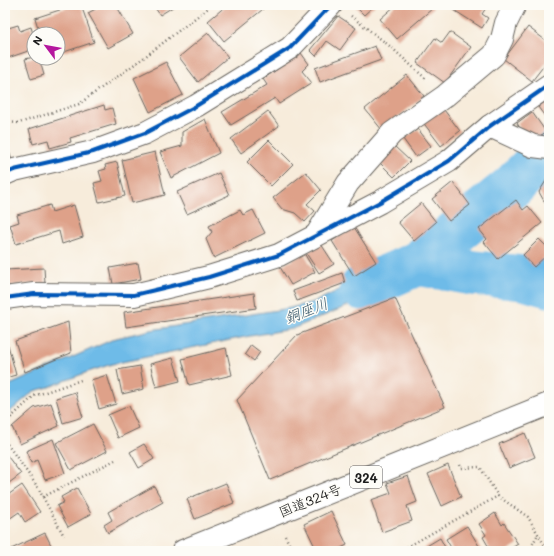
<svg xmlns="http://www.w3.org/2000/svg" width="554" height="556" font-family="Mali,'Klee One',sans-serif">
	<style>
		.water { fill: #6ebbe8; stroke: #456c82 }
		.lines { fill: none; stroke-linecap: round; stroke-linejoin: round }
		.river { stroke: #6ebbe8; stroke-width: 45 }
		.building { fill: #dea189 }
		.minor-casing { stroke: #69655f; stroke-width: 24 }
		.highway-casing { stroke: #69655f; stroke-width: 24 }
		.path { stroke: #69655f; stroke-width: 2.5; stroke-dasharray: 1 3; stroke-linecap: butt }
		.minor { stroke: #fff; stroke-width: 22 }
		.highway { stroke: #fff; stroke-width: 22 }
		.cycleway-casing { stroke: #fdfcf7; stroke-width: 6 }
		.cycleway { stroke: #0057b8; stroke-width: 4 }
		.labels { text-anchor: middle; dominant-baseline: central; stroke-width: 3; stroke-linejoin: round; paint-order: stroke }
		.shield { fill: #fdfcf7; stroke: #605f5e; stroke-width: 1 }
		.shield-label { font-size: 13px; font-weight: bold; fill: #1c1c1c }
		.street-label { font-size: 14px; fill: #1c1c1c; stroke: #fdfcf7 }
		.water-label { font-size: 15px; font-style: italic; fill: #3d5c6e; stroke: #fdfcf7 }
	</style>
	<rect width="100%" height="100%" fill="#fdfcf7"/>
	<filter id="ink" filterUnits="userSpaceOnUse"><feTurbulence type="fractalNoise" baseFrequency=".025" numOctaves="2"/><feDisplacementMap in="SourceGraphic" scale="8" xChannelSelector="R" yChannelSelector="G"/><feConvolveMatrix kernelMatrix="1 2 1 2 8 2 1 2 1" color-interpolation-filters="sRGB"/></filter>
	<filter id="wash" filterUnits="userSpaceOnUse"><feTurbulence type="fractalNoise" baseFrequency=".012" numOctaves="4" result="noise"/><feDisplacementMap in="SourceGraphic" scale="16" xChannelSelector="R" yChannelSelector="G"/><feGaussianBlur stdDeviation="0.9" result="paint"/><feColorMatrix in="noise" values="0 0 0 0 0 0 0 0 0 0 0 0 0 0 0 0 0 1.4 0 .05"/><feComposite in="paint" operator="in"/></filter>
	<g filter="url(#wash)">
		<rect width="100%" height="100%" fill="#f7ecdb"/>
		<polygon class="water" points="416,251 422,275 292,329 250,336 112,364 85,373 49,387 34,391 5,416 5,387 116,338 151,330 290,308 317,301"/>
		<g class="lines">
			<g class="river">
				<polyline points="418,263 473,273 524,278 549,285"/>
				<polyline points="362,288 418,263 513,186 549,149"/>
			</g>
		</g>
		<g id="blocks">
			<g class="building">
				<polygon points="75,5 81,5 94,42 58,54 58,34 40,34 35,18"/>
				<polygon points="103,5 116,5 133,34 108,48 88,13"/>
				<polygon points="153,5 176,5 160,15"/>
				<polygon points="227,5 268,5 224,41 208,21"/>
				<polygon points="354,5 375,5 364,15"/>
				<polygon points="396,5 431,5 433,8 397,39 380,19"/>
				<polygon points="446,5 488,5 482,14 488,18 482,28"/>
				<polygon points="338,16 356,28 340,50 327,41 316,56 310,50"/>
				<polygon points="18,25 20,31 31,27 34,37 34,49 5,59 5,29"/>
				<polygon points="528,27 549,43 549,59 532,81 504,59"/>
				<polygon points="450,32 471,47 445,83 417,63 435,38 442,43"/>
				<polygon points="208,33 228,57 198,82 179,57"/>
				<polygon points="375,46 381,60 320,82 315,68"/>
				<polygon points="301,53 309,64 302,71 312,83 279,104 275,98 231,125 222,112 267,85 263,79"/>
				<polygon points="34,57 34,58 39,58 44,75 31,79 25,59"/>
				<polygon points="166,62 183,95 150,112 134,78"/>
				<polygon points="407,75 424,96 382,130 365,109"/>
				<polygon points="549,99 549,122 538,107"/>
				<polygon points="104,105 105,110 112,108 116,124 70,138 71,142 50,148 48,140 33,144 29,129"/>
				<polygon points="441,106 460,131 441,146 422,121"/>
				<polygon points="268,111 279,126 241,153 231,139"/>
				<polygon points="532,112 546,132 538,137 522,132 517,123"/>
				<polygon points="205,119 219,153 171,178 160,152 182,146 182,132"/>
				<polygon points="418,129 431,146 416,157 403,139"/>
				<polygon points="269,140 293,164 271,186 247,162"/>
				<polygon points="5,141 12,160 5,163"/>
				<polygon points="394,146 410,161 394,177 379,162"/>
				<polygon points="155,152 165,195 132,203 122,160"/>
				<polygon points="117,162 125,196 99,202 94,183 102,181 99,171 106,169 105,165"/>
				<polygon points="306,172 321,190 307,204 315,211 305,222 295,213 282,209 273,198"/>
				<polygon points="219,173 229,195 187,214 177,192"/>
				<polygon points="549,176 549,210 539,192"/>
				<polygon points="453,182 470,205 449,221 432,199"/>
				<polygon points="516,200 523,210 528,206 542,223 498,259 484,242 487,239 479,229"/>
				<polygon points="421,203 436,222 414,241 398,222"/>
				<polygon points="50,205 52,212 74,205 83,237 62,244 59,231 16,244 10,225 19,222 17,215"/>
				<polygon points="240,210 243,215 253,210 265,233 214,258 206,239 212,232 209,226"/>
				<polygon points="354,227 376,262 354,276 332,241"/>
				<polygon points="539,239 549,249 549,253 534,267 523,255"/>
				<polygon points="321,244 334,264 319,273 306,253"/>
				<polygon points="304,253 315,272 291,285 280,267"/>
				<polygon points="138,263 141,279 113,284 110,268"/>
				<polygon points="44,268 45,283 5,286 5,270"/>
				<polygon points="342,273 345,283 297,301 293,291"/>
				<polygon points="254,293 256,308 126,327 124,312"/>
				<polygon points="395,298 445,407 270,480 237,400 297,335"/>
				<polygon points="68,322 71,353 25,372 15,341"/>
				<polygon points="8,345 16,375 5,378 5,346"/>
				<polygon points="251,345 260,352 254,361 245,354"/>
				<polygon points="226,348 232,375 189,385 182,359"/>
				<polygon points="173,358 180,381 156,387 150,364"/>
				<polygon points="140,366 144,389 122,394 117,370"/>
				<polygon points="107,375 116,404 99,409 91,380"/>
				<polygon points="75,392 83,417 63,423 56,398"/>
				<polygon points="51,403 59,426 20,444 12,427 34,408"/>
				<polygon points="129,406 139,428 118,438 108,415"/>
				<polygon points="93,424 107,451 71,470 56,443"/>
				<polygon points="525,433 535,457 509,468 499,444"/>
				<polygon points="53,439 65,473 45,480 37,460 31,463 26,451"/>
				<polygon points="144,444 154,459 139,468 130,452"/>
				<polygon points="5,453 21,474 5,486"/>
				<polygon points="448,465 461,497 442,506 428,474"/>
				<polygon points="408,476 417,502 407,506 412,521 382,532 371,500 391,493 387,483"/>
				<polygon points="226,483 234,503 195,519 187,499"/>
				<polygon points="22,485 40,512 25,522 19,512 9,519 5,513 5,497"/>
				<polygon points="154,486 163,502 108,533 104,525 112,520 108,512"/>
				<polygon points="77,488 91,514 68,527 57,506 64,502 61,497"/>
				<polygon points="331,511 347,545 335,551 317,551 304,524"/>
				<polygon points="495,513 502,525 504,523 518,544 507,551 491,551 483,537 486,535 479,524"/>
				<polygon points="467,526 482,551 453,551 446,539"/>
				<polygon points="45,533 54,551 7,551"/>
				<polygon points="440,538 447,551 420,551 420,550"/>
			</g>
		</g>
	</g>
	<g filter="url(#ink)">
		<use href="#blocks" fill-opacity="0" stroke="#69655f" stroke-width="1"/>
		<g class="lines">
			<g class="minor-casing">
				<g id="minor">
					<polyline points="490,126 533,146 549,148"/>
					<polyline points="5,174 14,170 93,152 145,133 196,106 290,48 331,5"/>
					<polyline points="317,234 348,183 392,133 445,96 494,55 502,39 506,23 515,5"/>
					<polyline points="5,298 34,294 134,295 209,277 279,255 380,202 449,161 490,126 549,85"/>
				</g>
			</g>
			<g class="highway-casing">
				<polyline id="highway" points="183,551 549,404"/>
			</g>
			<g class="path">
				<polyline points="351,16 391,47 427,80"/>
				<polyline points="5,122 19,123 79,104 146,56 212,5"/>
				<polyline points="5,423 34,396 81,380"/>
				<polyline points="5,441 37,486 64,536"/>
				<polyline points="460,465 461,468 480,467 498,496 528,517 548,551"/>
				<polyline points="43,497 115,460"/>
				<polyline points="285,536 293,551"/>
				<polyline points="400,551 498,496"/>
				<polyline points="529,551 538,534"/>
			</g>
			<use href="#minor" class="minor"/>
			<use href="#highway" class="highway"/>
			<g class="cycleway-casing">
				<g id="cycleway">
					<polyline points="5,174 14,170 93,152 145,133 196,106 290,48 331,5"/>
					<polyline points="5,298 34,294 134,295 209,277 279,255 380,202 449,161 490,126 549,85"/>
				</g>
			</g>
			<use href="#cycleway" class="cycleway"/>
		</g>
	</g>
	<g class="labels">
		<rect class="shield" x="350" y="466" width="32" height="22" rx="3"/>
		<g class="shield-label">
			<text x="366" y="477">324</text>
		</g>
		<g class="street-label">
			<text transform="translate(310 500) rotate(-22)">国道324号</text>
		</g>
		<g class="water-label">
			<text transform="translate(306 310) rotate(-21)">銅座川</text>
		</g>
	</g>
	<rect width="554" height="556" fill="none" stroke="#fdfcf7" stroke-width="20"/>
	<g transform="translate(46 46) rotate(302)"><circle r="19" fill="#fdfcf7" stroke="#a3a29f"/>
	<path d="M0-3L7 15L0 10L-7 15Z" fill="#b5179e"/>
	<text y="-6" font-size="11" font-weight="bold" text-anchor="middle" fill="#1c1c1c">N</text>
	</g>
</svg>
